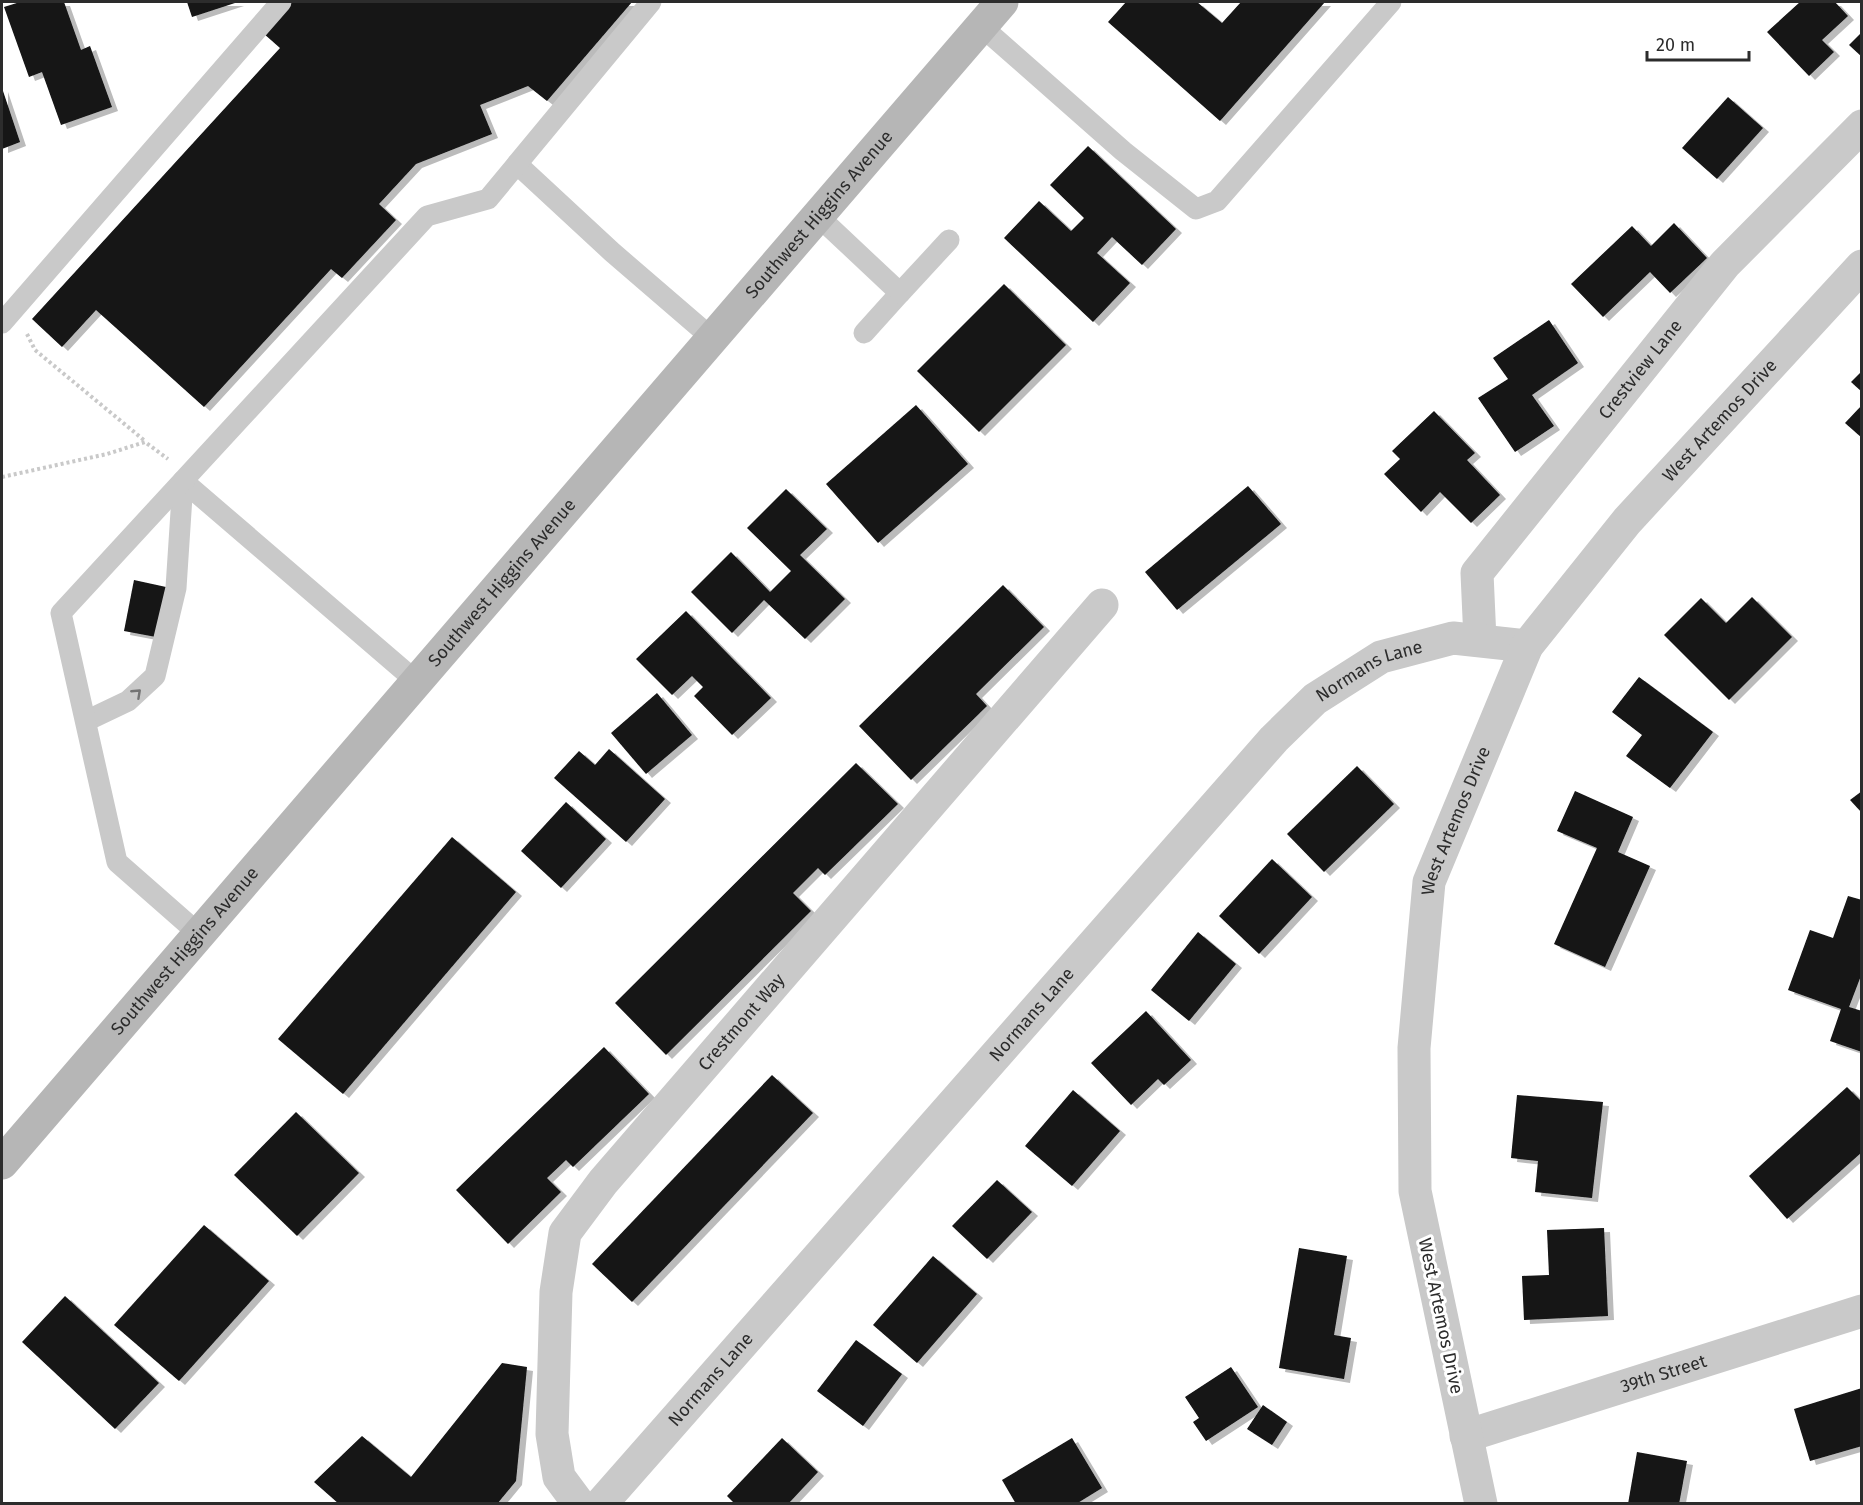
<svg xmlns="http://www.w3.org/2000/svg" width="1863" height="1505" font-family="'Fira Sans',sans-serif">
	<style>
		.building { fill: #131313; filter: url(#shadow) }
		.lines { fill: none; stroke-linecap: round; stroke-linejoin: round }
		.path { stroke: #c9c9c9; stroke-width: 4; stroke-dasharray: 3 3; stroke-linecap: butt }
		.service { stroke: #c9c9c9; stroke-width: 21 }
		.minor { stroke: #c9c9c9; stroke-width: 33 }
		.secondary { stroke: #b6b6b6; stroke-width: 33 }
		.oneway { stroke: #737373 }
		.labels { text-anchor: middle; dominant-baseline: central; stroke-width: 6; stroke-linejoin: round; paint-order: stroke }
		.street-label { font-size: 18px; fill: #2c2c2c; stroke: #fff }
	</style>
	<defs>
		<filter id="shadow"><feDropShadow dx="6" dy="4" stdDeviation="0" flood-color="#0004"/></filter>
	</defs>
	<rect width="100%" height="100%" fill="#fff"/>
	<g class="building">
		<polygon points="20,2 64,2 81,50 90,46 112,107 61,125 42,72 29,77 4,7"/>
		<polygon points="187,2 238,2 192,17"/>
		<polygon points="290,2 632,2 547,101 528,86 480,105 492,134 416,164 379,204 396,220 342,278 331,269 204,407 96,310 62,347 32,319 280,48 263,33"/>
		<polygon points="1126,2 1197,2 1222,23 1241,2 1325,2 1220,121 1108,22"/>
		<polygon points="1800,2 1835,2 1848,16 1822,40 1834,52 1809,76 1767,32"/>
		<polygon points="1862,32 1862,57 1849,45"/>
		<polygon points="2,88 20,142 2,149"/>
		<polygon points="1728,97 1763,128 1717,179 1682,148"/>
		<polygon points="1088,146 1176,229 1142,265 1112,237 1097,253 1130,283 1093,322 1004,238 1039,201 1071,231 1084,218 1050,185"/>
		<polygon points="1674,223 1707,258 1670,293 1650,272 1603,317 1571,284 1632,226 1651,246"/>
		<polygon points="1004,284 1066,345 979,432 917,371"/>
		<polygon points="1549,320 1578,363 1532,395 1554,426 1515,452 1478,398 1508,379 1493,358"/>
		<polygon points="1862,371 1862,392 1851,382"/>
		<polygon points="916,405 968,464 878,543 826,484"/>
		<polygon points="1862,405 1862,438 1845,423"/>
		<polygon points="1434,411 1475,453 1467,460 1500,495 1471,523 1440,492 1421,512 1384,474 1400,459 1392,451"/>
		<polygon points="1248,486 1281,524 1177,610 1145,572"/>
		<polygon points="786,489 827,529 800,555 845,599 805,639 764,600 732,633 691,592 731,552 770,592 791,571 747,528"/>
		<polygon points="134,580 166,587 156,637 124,631"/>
		<polygon points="1003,585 1044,627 976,694 987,706 911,780 859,726"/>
		<polygon points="1752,597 1792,637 1729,700 1664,635 1701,598 1726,623"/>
		<polygon points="686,611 771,698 732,735 694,696 703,687 692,676 672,695 636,659"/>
		<polygon points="1639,677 1713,732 1670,788 1626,756 1642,735 1612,712"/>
		<polygon points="657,693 692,735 646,774 611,733"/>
		<polygon points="609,749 665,799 626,842 554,778 579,751 595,765"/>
		<polygon points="856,763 898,804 825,875 818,868 793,893 811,911 666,1055 615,1003"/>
		<polygon points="1357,766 1394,804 1324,872 1287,834"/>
		<polygon points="1575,791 1633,817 1618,852 1650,866 1605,967 1554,944 1597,848 1557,831"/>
		<polygon points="1862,791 1862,813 1850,800"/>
		<polygon points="566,802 606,839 561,888 521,851"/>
		<polygon points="452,837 516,892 343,1094 278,1039"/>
		<polygon points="1272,859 1312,897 1259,954 1219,916"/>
		<polygon points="1848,896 1862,900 1862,973 1849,1007 1862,1011 1862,1052 1830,1041 1841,1009 1788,990 1810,930 1833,938"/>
		<polygon points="1198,932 1236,964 1189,1021 1151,990"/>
		<polygon points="1146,1011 1191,1060 1164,1085 1158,1079 1131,1105 1091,1063"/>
		<polygon points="604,1047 649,1094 573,1167 566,1160 547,1178 561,1192 508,1244 456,1190"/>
		<polygon points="772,1075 813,1113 632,1302 592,1264"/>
		<polygon points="1847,1087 1862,1102 1862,1152 1787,1219 1749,1176"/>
		<polygon points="1073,1090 1120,1131 1072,1186 1025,1146"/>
		<polygon points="1517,1095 1603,1102 1592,1198 1535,1192 1538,1161 1511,1158"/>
		<polygon points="296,1112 359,1173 297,1236 234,1175"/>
		<polygon points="997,1180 1032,1212 987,1259 952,1226"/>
		<polygon points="204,1225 269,1281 179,1381 114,1325"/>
		<polygon points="1604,1228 1608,1316 1524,1320 1522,1276 1549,1275 1547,1230"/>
		<polygon points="1299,1248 1347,1256 1334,1335 1351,1338 1344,1379 1279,1368"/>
		<polygon points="933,1256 977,1294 917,1363 873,1325"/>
		<polygon points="65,1296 159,1383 115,1429 22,1342"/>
		<polygon points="856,1340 902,1374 863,1426 817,1391"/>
		<polygon points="502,1363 527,1367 516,1481 497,1504 339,1504 314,1482 362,1436 411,1477"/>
		<polygon points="1231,1367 1258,1407 1206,1441 1193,1422 1199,1418 1185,1397"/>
		<polygon points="1862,1388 1862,1446 1810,1461 1794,1409"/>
		<polygon points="1263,1405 1287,1422 1272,1445 1247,1429"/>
		<polygon points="782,1438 818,1472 788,1504 735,1504 727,1496"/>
		<polygon points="1072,1438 1102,1488 1076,1504 1016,1504 1002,1480"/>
		<polygon points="1637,1452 1687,1461 1679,1504 1628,1504"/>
	</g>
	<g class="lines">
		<g class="path">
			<polyline points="27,334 35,350 145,441"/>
			<polyline points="2,477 107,454 145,442 168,459"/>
		</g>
		<g class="service">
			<polyline points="981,26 1123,151 1196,209 1217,201 1391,2"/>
			<polyline points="517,164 612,252 713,339"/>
			<polyline points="818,216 900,293 864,333"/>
			<polyline points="900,293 949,240"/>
			<polyline points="2,323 281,2"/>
			<polyline points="183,481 417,682"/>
			<polyline points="86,721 128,701 155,676 176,588 183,481"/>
			<polyline points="199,934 117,862 61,613 427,216 488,199 651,2"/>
		</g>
		<g class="minor">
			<path id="s1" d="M1480,640L1477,573L1725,264L1862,126"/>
			<path id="s2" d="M1466,1436L1862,1311"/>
			<path id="s3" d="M579,1504L559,1477L552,1434L556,1292L565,1233L603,1182L1102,605"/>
			<path id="s4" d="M601,1504L1274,739L1315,699L1381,657L1453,638L1527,646"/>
			<path id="s5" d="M1481,1504L1415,1191L1414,1048L1429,882L1527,646L1627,521L1862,266"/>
		</g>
		<path class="secondary" id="s6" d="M2,1163L1002,2"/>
	</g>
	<defs><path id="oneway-chevron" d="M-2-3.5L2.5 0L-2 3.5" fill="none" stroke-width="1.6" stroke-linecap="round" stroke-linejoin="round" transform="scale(1.5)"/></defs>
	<use class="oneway" href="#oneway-chevron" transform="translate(137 693) rotate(-43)"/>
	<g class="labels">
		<g class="street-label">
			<text stroke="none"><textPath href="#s6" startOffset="1252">Southwest Higgins Avenue</textPath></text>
			<text stroke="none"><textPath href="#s1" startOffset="328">Crestview Lane</textPath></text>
			<text stroke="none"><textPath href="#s5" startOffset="1182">West Artemos Drive</textPath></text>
			<text stroke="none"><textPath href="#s6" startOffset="766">Southwest Higgins Avenue</textPath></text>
			<text stroke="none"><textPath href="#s4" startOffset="1138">Normans Lane</textPath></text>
			<text stroke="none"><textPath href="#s5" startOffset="696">West Artemos Drive</textPath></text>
			<text stroke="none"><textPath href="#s6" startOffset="280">Southwest Higgins Avenue</textPath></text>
			<text stroke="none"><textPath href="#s4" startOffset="652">Normans Lane</textPath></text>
			<text stroke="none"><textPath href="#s3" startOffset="554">Crestmont Way</textPath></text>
			<text transform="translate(1441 1316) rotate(78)">West Artemos Drive</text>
			<text stroke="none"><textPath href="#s2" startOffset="207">39th Street</textPath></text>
			<text stroke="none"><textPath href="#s4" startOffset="166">Normans Lane</textPath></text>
		</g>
	</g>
	<rect width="1863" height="1505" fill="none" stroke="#2c2c2c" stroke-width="6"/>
	<path d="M1647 51v9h102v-9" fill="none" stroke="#2c2c2c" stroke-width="3"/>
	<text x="1656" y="51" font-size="18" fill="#2c2c2c" stroke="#ffffff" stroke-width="4.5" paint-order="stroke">20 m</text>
</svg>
